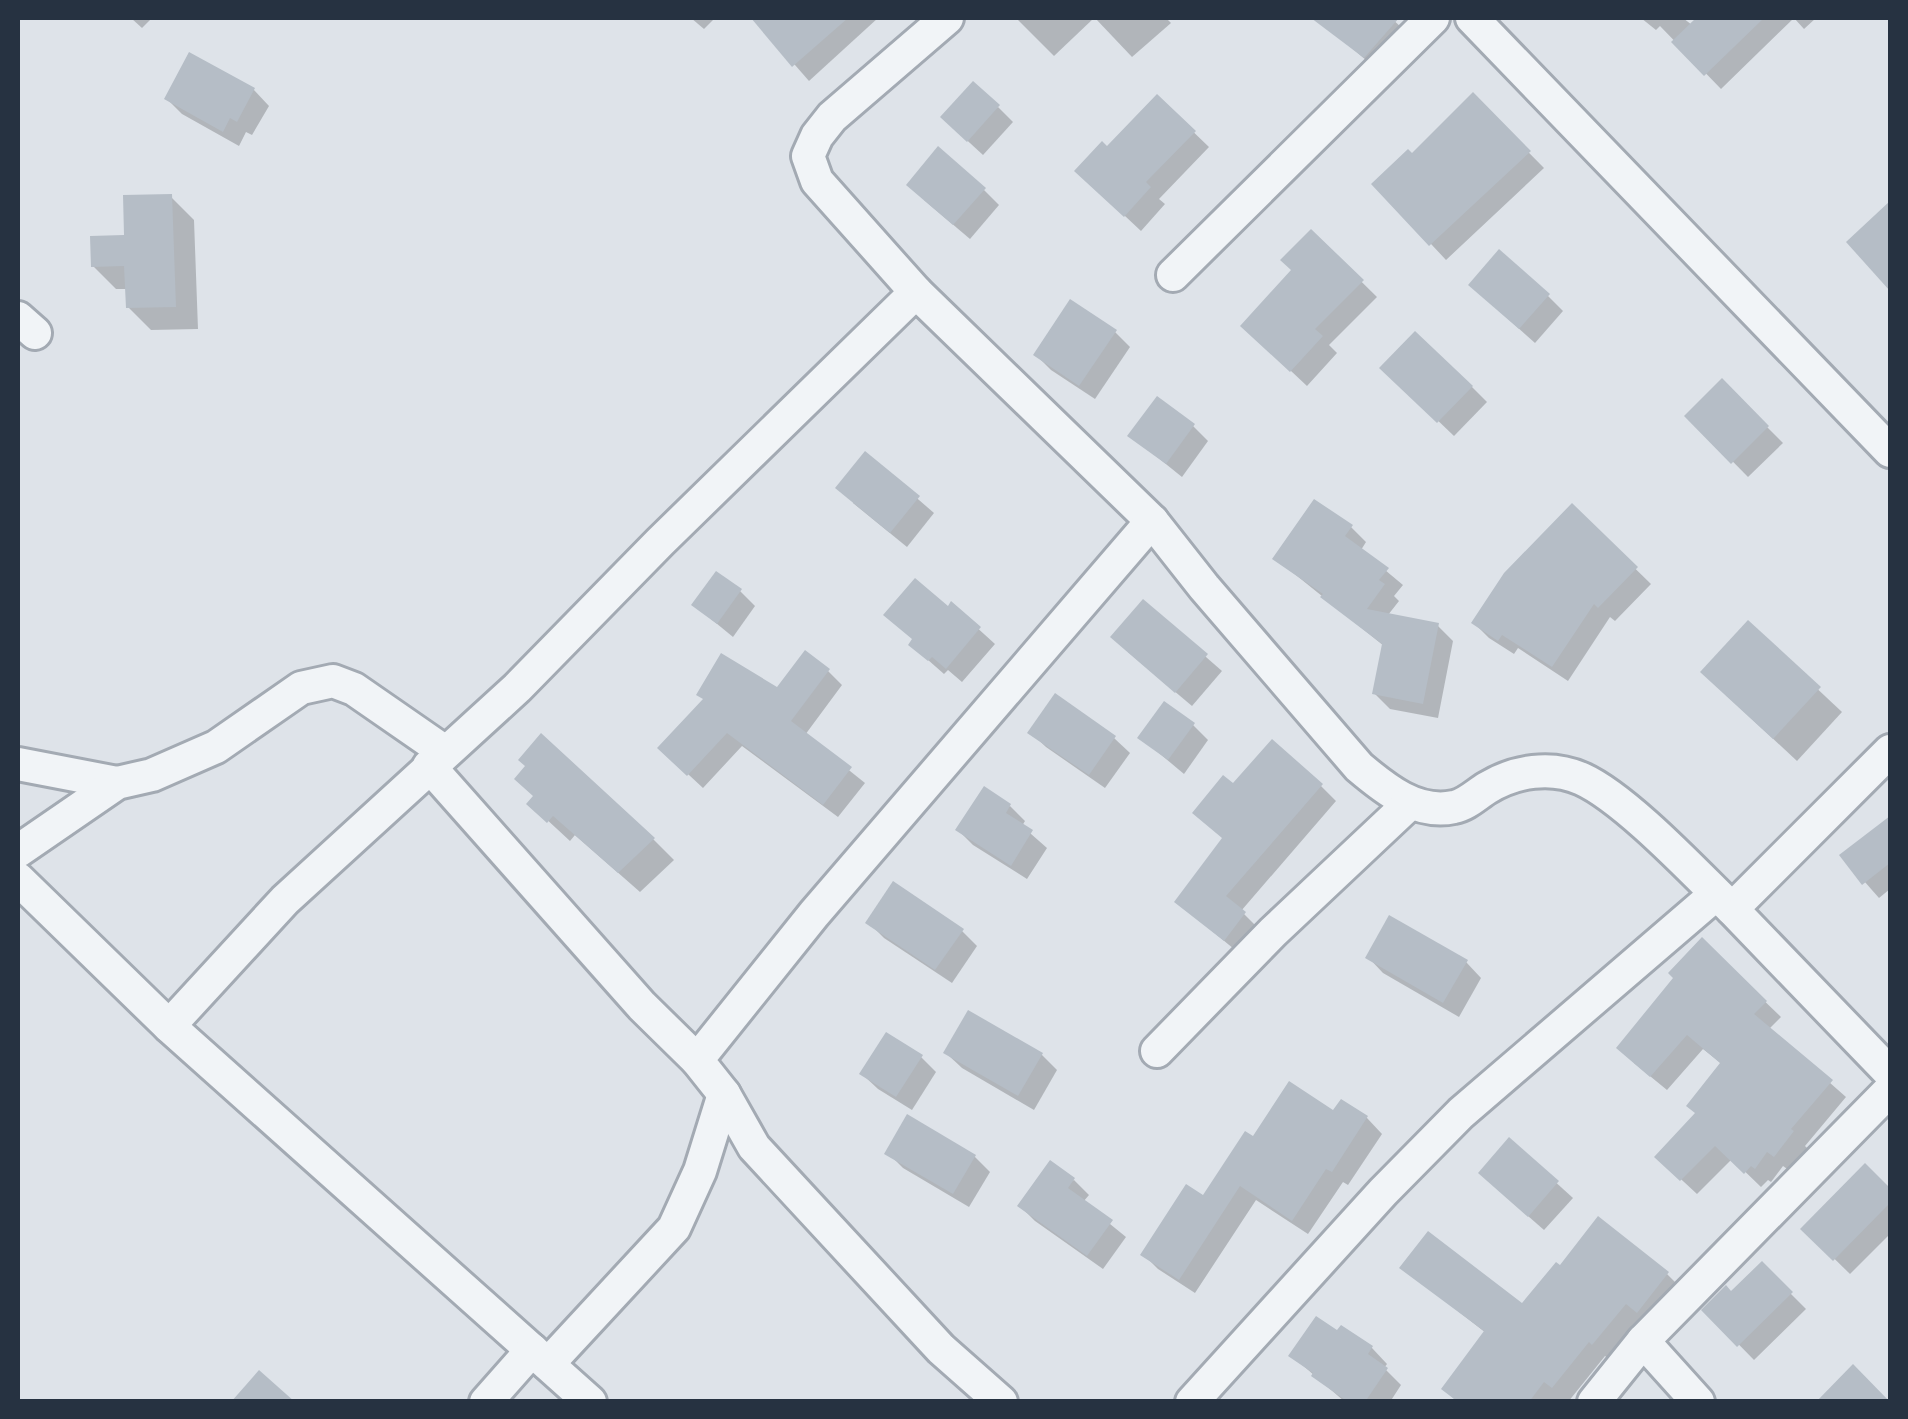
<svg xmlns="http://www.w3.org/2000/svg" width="1908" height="1419" font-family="Rubik,sans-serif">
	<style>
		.shadow { fill: #0003 }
		.building { fill: #b5bdc6 }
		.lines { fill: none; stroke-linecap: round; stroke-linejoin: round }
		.minor-casing { stroke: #a3aab3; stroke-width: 38 }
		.minor { stroke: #f1f4f7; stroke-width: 32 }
	</style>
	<rect width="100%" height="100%" fill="#dee3e9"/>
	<g class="shadow">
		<polygon points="131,18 152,18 142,28"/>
		<polygon points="691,18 715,18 704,29"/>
		<polygon points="754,18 878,18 809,81"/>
		<polygon points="1016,18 1094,18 1054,56"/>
		<polygon points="1095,18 1166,18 1171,23 1132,57"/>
		<polygon points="1344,18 1391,18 1411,36 1380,72 1333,32"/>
		<polygon points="1641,18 1683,18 1692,25 1700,18 1816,18 1804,29 1794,18 1721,89 1660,26 1656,30"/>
		<polygon points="190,56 254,90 269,106 252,135 246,132 239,146 182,114 167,99"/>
		<polygon points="1473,96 1544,168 1446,260 1375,184 1412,157"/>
		<polygon points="1157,97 1209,147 1159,199 1165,204 1141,231 1093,186 1107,150"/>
		<polygon points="998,107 1013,122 983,155 958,132"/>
		<polygon points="984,190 999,205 970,239 924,200"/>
		<polygon points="171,197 194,220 198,329 151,330 128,307 127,289 116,289 93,266"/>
		<polygon points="1311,232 1377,297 1329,345 1337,353 1307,386 1259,341"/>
		<polygon points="1548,296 1563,311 1535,343 1487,300"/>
		<polygon points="1115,332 1130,347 1095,399 1051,370 1036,355"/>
		<polygon points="1383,368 1472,387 1487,402 1454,436"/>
		<polygon points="1722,382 1783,443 1748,477 1688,416"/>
		<polygon points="1193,426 1208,441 1182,477 1131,436"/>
		<polygon points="866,454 934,513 907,547 853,503"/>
		<polygon points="1572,507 1651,584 1615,621 1610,617 1568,681 1518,648 1514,654 1489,638 1474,623"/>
		<polygon points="1351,527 1366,542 1361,550 1403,585 1394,596 1399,601 1388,615 1438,626 1453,641 1438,718 1390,709 1374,693 1384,646 1276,559"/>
		<polygon points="740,591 755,606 733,637 694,605"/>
		<polygon points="1143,602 1222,671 1192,706 1128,652"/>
		<polygon points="952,605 995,644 962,682 948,670 944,674 911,645"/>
		<polygon points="1748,624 1842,712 1797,761 1726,695"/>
		<polygon points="828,671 842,685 805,735 865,783 838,817 742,746 703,788 675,762 705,700 778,690"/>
		<polygon points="1193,725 1208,740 1184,774 1141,738"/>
		<polygon points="1030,732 1114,738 1130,753 1105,788 1046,747"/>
		<polygon points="1321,786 1336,801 1241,911 1259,929 1240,954 1177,902 1224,839 1234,787"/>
		<polygon points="530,804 653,839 674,860 640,892 575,835 570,841"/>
		<polygon points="1010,806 1025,821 1022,826 1047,848 1027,879 973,845 958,830"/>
		<polygon points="1890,819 1890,889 1879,898 1842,856"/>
		<polygon points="868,922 962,931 977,946 952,983 884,938"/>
		<polygon points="1702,941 1781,1017 1769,1029 1846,1097 1805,1146 1807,1148 1790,1171 1783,1166 1771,1182 1768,1180 1761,1187 1732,1159 1697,1194 1657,1157 1698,1114 1722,1064 1703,1049 1667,1090 1634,1063"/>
		<polygon points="1368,957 1466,962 1481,978 1459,1017 1383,973"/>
		<polygon points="946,1053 1042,1055 1057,1070 1034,1110 962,1068"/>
		<polygon points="921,1057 936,1072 912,1110 878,1089 862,1074"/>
		<polygon points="1342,1102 1367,1118 1382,1134 1348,1185 1343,1182 1308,1234 1256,1200 1195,1293 1158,1269 1143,1254 1204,1198 1334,1114"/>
		<polygon points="1509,1140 1573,1198 1544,1230 1496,1188"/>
		<polygon points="888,1153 975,1157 990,1172 969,1207 903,1168"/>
		<polygon points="1865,1167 1890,1192 1890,1234 1850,1274 1804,1229"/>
		<polygon points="1074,1180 1089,1195 1083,1202 1126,1237 1103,1269 1035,1221 1020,1206"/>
		<polygon points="1762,1265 1806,1309 1754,1360 1705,1310 1731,1294"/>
		<polygon points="1403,1268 1523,1306 1667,1274 1682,1289 1653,1326 1642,1318 1609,1359 1605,1356 1568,1402 1457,1402 1445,1389 1486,1333"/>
		<polygon points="1342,1328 1372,1348 1387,1364 1384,1368 1401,1385 1390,1402 1345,1402 1292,1356 1338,1334"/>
	</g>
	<g class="building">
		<polygon points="751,18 848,18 792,67"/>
		<polygon points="1311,18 1399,18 1364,58"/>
		<polygon points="1696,18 1764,18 1704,76 1671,42"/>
		<polygon points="189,52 255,88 237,122 230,118 223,132 164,99"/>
		<polygon points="973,81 1000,105 967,142 940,117"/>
		<polygon points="1473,92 1531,151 1429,246 1371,184 1408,149 1412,153"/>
		<polygon points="1157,94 1196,131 1146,182 1151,187 1124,217 1074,171 1102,141 1107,146"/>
		<polygon points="938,146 986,188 953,225 906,185"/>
		<polygon points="172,194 176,307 126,308 124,266 91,267 90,236 124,235 123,195"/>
		<polygon points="1890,201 1890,291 1846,242"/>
		<polygon points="1311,229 1364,280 1315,329 1323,336 1290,372 1240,326 1291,270 1280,260"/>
		<polygon points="1499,249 1550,294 1519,329 1468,285"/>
		<polygon points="1070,299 1117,330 1079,386 1033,355"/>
		<polygon points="1415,331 1473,386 1437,423 1379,368"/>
		<polygon points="1722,378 1769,426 1731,464 1684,416"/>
		<polygon points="1157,396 1195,424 1166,464 1127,436"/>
		<polygon points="865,451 920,496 890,533 835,488"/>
		<polygon points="1314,499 1353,525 1345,536 1389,568 1379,580 1385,584 1367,609 1439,623 1423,704 1372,694 1382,644 1320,597 1323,594 1272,559"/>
		<polygon points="1572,503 1638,567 1598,608 1594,604 1552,667 1502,635 1498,641 1471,623 1504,573"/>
		<polygon points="716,571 742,589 717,624 691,605"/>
		<polygon points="915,578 948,606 951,601 981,627 946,669 932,657 928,661 908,645 912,639 883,615"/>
		<polygon points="1143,599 1208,654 1175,693 1110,637"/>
		<polygon points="1748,620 1821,687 1773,739 1700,672"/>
		<polygon points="805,650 830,669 791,721 852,767 823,805 727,733 687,776 657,748 703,699 696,695 721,653 777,687"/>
		<polygon points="1055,693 1116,736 1089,775 1027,733"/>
		<polygon points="1164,701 1195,723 1168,760 1137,738"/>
		<polygon points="541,733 655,838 618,873 553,816 547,823 526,804 533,796 514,779 525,766 518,760"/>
		<polygon points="1272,739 1323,784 1226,896 1246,912 1224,941 1174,902 1222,838 1192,813 1223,775 1233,783"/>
		<polygon points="984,786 1011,804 1006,813 1033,830 1011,866 955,830"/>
		<polygon points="1890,816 1890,863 1862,885 1839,855"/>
		<polygon points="893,881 964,929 935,970 865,923"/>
		<polygon points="1389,915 1468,960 1443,1003 1365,958"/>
		<polygon points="1702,937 1767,1001 1754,1014 1833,1080 1791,1129 1794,1131 1774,1157 1767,1152 1755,1169 1751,1166 1744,1174 1715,1146 1680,1181 1654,1157 1695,1113 1686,1106 1720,1063 1687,1035 1650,1077 1616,1048 1673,978 1668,973"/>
		<polygon points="968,1010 1043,1053 1018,1096 943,1053"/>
		<polygon points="886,1032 923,1055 896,1097 859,1074"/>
		<polygon points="1289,1081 1333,1110 1341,1099 1368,1116 1332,1172 1326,1169 1292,1221 1240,1186 1179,1280 1140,1255 1186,1184 1203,1195 1245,1131 1253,1136"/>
		<polygon points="907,1114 976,1155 953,1194 884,1154"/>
		<polygon points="1509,1137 1559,1181 1528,1217 1478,1173"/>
		<polygon points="1050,1160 1075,1178 1068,1188 1113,1220 1087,1256 1017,1206"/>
		<polygon points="1865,1163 1890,1188 1890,1203 1833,1261 1800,1229"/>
		<polygon points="1598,1216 1669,1272 1637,1313 1626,1304 1592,1345 1589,1342 1552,1388 1544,1382 1529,1402 1458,1402 1441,1389 1484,1331 1399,1268 1428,1231 1522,1303 1556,1262 1560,1265"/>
		<polygon points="1762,1261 1793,1292 1737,1347 1701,1310 1726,1285 1731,1291"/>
		<polygon points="1316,1316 1337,1330 1341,1325 1373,1346 1368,1354 1388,1368 1365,1402 1348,1402 1311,1376 1313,1373 1288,1356"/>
		<polygon points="1853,1364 1890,1402 1816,1402"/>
		<polygon points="259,1370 295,1402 231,1402"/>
	</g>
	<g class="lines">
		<g class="minor-casing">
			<g id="minor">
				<polyline points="1472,18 1890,451"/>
				<polyline points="1173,275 1433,18"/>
				<path d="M916,292L1152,521L1204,587L1359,767C1385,789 1417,815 1454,807C1466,805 1477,794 1487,788C1515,771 1551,765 1582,779C1626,799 1695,873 1732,909"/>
				<polyline points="18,318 35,333"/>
				<polyline points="1890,751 1732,909 1890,1073"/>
				<polyline points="18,764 117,783"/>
				<polyline points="429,766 642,1006 697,1060"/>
				<polyline points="18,851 117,783 152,775 216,747 301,688 333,681 354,689 445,752"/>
				<polyline points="18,879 169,1026 590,1402"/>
				<polyline points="169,1026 285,900 517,688 660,542 916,292 817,181 808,156 817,136 832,117 947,18"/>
				<polyline points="1157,1051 1273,932 1410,803"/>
				<polyline points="548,1364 674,1228 700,1171 724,1094"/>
				<polyline points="486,1402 532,1350"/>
				<polyline points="1001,1402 941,1349 754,1147 724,1094 697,1060 814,914 1152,521"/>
				<polyline points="1192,1402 1383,1192 1461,1113 1716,894"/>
				<polyline points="1594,1402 1643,1341"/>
				<polyline points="1698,1402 1643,1341 1890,1090"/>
			</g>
		</g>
		<use href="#minor" class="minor"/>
	</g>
	<rect width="1908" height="1419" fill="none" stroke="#263241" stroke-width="40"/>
</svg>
